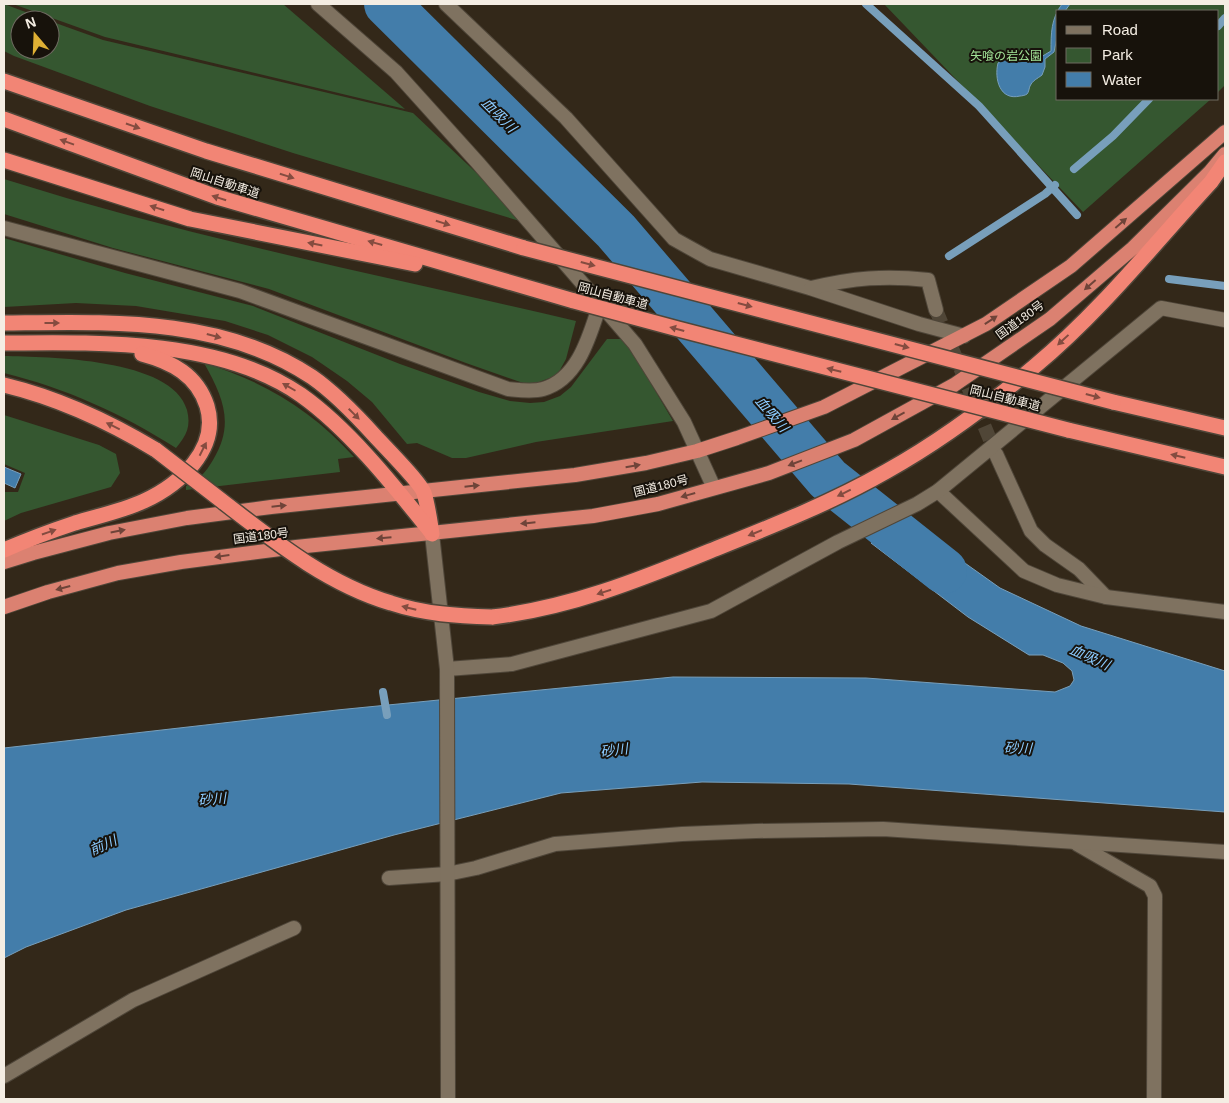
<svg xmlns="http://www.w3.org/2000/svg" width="1229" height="1103" font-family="Helvetica,'Noto Sans JP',sans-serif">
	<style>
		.green { fill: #355730 }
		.water { fill: #437daa; stroke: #789fbb }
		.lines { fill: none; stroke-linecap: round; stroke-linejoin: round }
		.stream { stroke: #789fbb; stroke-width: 8 }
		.river { stroke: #437daa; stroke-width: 46 }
		.minor-tunnel { stroke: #504637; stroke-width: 14; stroke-dasharray: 14 7; stroke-linecap: butt }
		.service-casing { stroke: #4f4639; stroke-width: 16 }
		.minor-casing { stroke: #4f4639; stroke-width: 16 }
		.tertiary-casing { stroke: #4f4639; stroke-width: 16 }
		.trunk-casing { stroke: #4f4639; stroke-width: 16 }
		.motorway-casing { stroke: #4f4639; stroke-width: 18 }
		.service { stroke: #7f7260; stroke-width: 14 }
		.minor { stroke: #7f7260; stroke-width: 14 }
		.tertiary { stroke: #7f7260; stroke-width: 14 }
		.trunk { stroke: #db8171; stroke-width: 14 }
		.motorway { stroke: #f28575; stroke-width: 15 }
		.motorway-bridge-casing { stroke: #4f4639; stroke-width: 18; stroke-linecap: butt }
		.motorway-bridge { stroke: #f28575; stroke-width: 15 }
		.oneway { fill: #844c40 }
		.oneway2 { fill: #6f4439 }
		.labels { text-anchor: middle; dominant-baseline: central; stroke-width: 4; stroke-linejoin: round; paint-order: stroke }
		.park-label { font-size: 12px; fill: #a2e397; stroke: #17120b }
		.street-label { font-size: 12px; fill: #f4ede3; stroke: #17120b }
		.water-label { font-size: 14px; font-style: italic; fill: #8bcbff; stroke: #17120b }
	</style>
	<rect width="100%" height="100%" fill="#332819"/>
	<g class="green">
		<polygon points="4,4 47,20 20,20 20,50 50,50 50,21 103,40 413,113 484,180 523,222 293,153 150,106 14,56 4,51"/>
		<polygon points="13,4 283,4 405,109 105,37"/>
		<polygon points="884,4 1225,4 1225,85 1218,92 1218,11 1058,11 1058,99 1211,99 1083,212"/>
		<path d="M4,179C191,238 385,276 576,321L566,359L560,370L555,376L539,382L526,384L466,363L269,289L113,248L4,214Z"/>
		<polygon points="4,238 125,273 253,306 400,364 479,392 510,401 530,403 544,402 560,396 571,387 607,339 622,339 629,346 673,421 536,442 466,458 452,458 417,443 407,444 372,402 347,381 312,357 268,335 225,321 136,306 76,303 4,307"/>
		<path d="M4,356C47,357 173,358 187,410C191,426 187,435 176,448C123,414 65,388 4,373Z"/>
		<path d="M204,363C263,381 312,410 354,457L338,459L340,472L186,490V486C198,481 206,472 213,460C235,424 223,397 204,363Z"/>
		<polygon points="4,415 99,445 116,454 120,473 111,487 21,513 4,521 4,492 18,492 25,473 4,464"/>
	</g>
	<g class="water">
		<path d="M1062,4H1070L1065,11H1058V33L1054,52L1045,59V67L1042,75C1037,79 1033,80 1030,86C1029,88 1029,92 1027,94C1026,95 1022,96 1020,96C1000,101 994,79 998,63C1004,59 1024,48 1030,50C1034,51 1038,55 1041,57L1051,51C1051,33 1051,19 1062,4Z"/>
		<polygon points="4,467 21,474 15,488 4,483"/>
		<polygon points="910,524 1000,588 1081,626 1225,671 1225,812 849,784 702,782 561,793 394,835 126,910 26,947 4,958 4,748 337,710 673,677 866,678 1055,692 1070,686 1074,680 1072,671 1063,663 1043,655 1029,655 968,617 871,543"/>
	</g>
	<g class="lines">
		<g class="stream">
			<polyline points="866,4 979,106 1077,215"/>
			<polyline points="1218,26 1225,18"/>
			<polyline points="1074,169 1113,136 1149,99"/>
			<polyline points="949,256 1045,194 1055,185"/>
			<polyline points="1169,279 1225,286"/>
			<polyline points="383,692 387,715"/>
		</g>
		<polyline class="river" points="387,4 616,231 828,479 944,571"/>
		<polyline class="minor-tunnel" points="936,310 996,454"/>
		<g class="service-casing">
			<path id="service" d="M4,228L240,291L508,389C519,390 532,392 543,389C579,379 590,334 600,304"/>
		</g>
		<g class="minor-casing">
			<g id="minor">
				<polyline points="318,4 396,72 478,163 635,344 684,422 714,488"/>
				<polyline points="446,4 566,118 674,239 710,259 810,288 919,324 964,336"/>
				<path d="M811,288C853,278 885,275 928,280L936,310"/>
				<polyline points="996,454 1031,531 1045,545 1079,569 1106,597"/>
				<polyline points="938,491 1024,571 1057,585 1106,597 1225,612"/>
				<polyline points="447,669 512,664 711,611 838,542 917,504 938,491 1161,308 1225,320"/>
				<polyline points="1077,844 1150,886 1155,896 1154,1099"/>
				<polyline points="389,878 447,874 476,868 555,844 682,834 756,831 883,829 1225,852"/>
				<polyline points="4,1076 133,1000 294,928"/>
			</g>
		</g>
		<g class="tertiary-casing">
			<polyline id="tertiary" points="432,534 447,669 448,1099"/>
		</g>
		<g class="trunk-casing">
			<g id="trunk">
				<polyline points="4,562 33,553 109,533 187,518 271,507 575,475 646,463 697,451 737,438 824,407 986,324 1071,266 1225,132"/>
				<polyline points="4,607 48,592 118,573 181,562 296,547 593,516 658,504 769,473 854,440 954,385 1050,319 1133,248 1210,172 1225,154"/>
			</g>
		</g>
		<g class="motorway-casing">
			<g id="motorway">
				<polyline points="4,81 206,151 524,248"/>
				<polyline points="4,119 217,197 574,301"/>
				<polyline points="4,160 190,219 415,264"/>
				<path d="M4,323C107,322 221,316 312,377C335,393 356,415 375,436C384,446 421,483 424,493C428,506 430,521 432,534"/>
				<path d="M4,343C98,342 221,339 301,395C349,429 394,486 431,532"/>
				<path d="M4,385C58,398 108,421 156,450"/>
				<polyline points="1113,402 1225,428"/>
				<polyline points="1068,430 1225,467"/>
				<path d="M4,550C27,540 51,531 75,523C98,516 122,511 144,501C179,485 220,449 207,406C197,375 172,362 142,354"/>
				<path d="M492,617C569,608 639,580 710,551C770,527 831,503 887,471C939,442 989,405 1035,366C1100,312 1154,244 1211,182L1225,162"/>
			</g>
		</g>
		<use href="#service" class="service"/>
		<use href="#minor" class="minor"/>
		<use href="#tertiary" class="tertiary"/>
		<use href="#trunk" class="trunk"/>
		<use href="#motorway" class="motorway"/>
		<g class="motorway-bridge-casing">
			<g id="motorway-bridge">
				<polyline points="524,248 1113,402"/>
				<polyline points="574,301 678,329 1068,430"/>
				<path d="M156,450C178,467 200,484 222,501C274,541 327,584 391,603C424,614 458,616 492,617"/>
			</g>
		</g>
		<use href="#motorway-bridge" class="motorway-bridge"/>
	</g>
	<defs><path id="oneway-solid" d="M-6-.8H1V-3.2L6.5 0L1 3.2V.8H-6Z" transform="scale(1.25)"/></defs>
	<g class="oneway">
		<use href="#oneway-solid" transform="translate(133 126) rotate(19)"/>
		<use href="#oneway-solid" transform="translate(67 142) rotate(-160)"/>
		<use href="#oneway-solid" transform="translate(287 176) rotate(17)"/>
		<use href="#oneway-solid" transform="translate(219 198) rotate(-162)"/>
		<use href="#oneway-solid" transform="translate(157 208) rotate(-163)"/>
		<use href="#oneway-solid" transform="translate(443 223) rotate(17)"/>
		<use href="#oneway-solid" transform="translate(375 243) rotate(-164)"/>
		<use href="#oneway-solid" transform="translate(315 244) rotate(-169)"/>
		<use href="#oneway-solid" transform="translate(588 264) rotate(15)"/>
		<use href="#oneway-solid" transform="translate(745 305) rotate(15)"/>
		<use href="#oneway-solid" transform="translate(52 323)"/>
		<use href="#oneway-solid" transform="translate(677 329) rotate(-165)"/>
		<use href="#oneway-solid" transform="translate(214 336) rotate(15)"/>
		<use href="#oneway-solid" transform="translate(1063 340) rotate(137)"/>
		<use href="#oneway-solid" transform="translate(902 346) rotate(15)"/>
		<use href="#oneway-solid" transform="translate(834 370) rotate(-166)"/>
		<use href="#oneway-solid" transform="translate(289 387) rotate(-150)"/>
		<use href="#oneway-solid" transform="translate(1093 396) rotate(15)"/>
		<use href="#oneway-solid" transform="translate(354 414) rotate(45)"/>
		<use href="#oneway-solid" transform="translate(113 426) rotate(-154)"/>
		<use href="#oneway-solid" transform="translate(203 449) rotate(-63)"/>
		<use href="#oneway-solid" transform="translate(1178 456) rotate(-167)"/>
		<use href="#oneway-solid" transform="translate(844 493) rotate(154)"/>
		<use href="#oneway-solid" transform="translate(49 532) rotate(-19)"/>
		<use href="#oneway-solid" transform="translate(755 533) rotate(158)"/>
		<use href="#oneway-solid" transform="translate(604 592) rotate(162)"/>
		<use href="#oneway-solid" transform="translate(409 608) rotate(-166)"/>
	</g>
	<g class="oneway2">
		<use href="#oneway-solid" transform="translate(1121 223) rotate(-41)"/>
		<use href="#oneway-solid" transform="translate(1090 285) rotate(139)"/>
		<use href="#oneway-solid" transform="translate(991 320) rotate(-34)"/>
		<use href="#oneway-solid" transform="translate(898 416) rotate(151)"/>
		<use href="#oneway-solid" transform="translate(795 463) rotate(159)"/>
		<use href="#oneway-solid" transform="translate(633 466) rotate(-10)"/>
		<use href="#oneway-solid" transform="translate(472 486) rotate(-6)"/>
		<use href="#oneway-solid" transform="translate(688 495) rotate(164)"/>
		<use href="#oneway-solid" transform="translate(279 506) rotate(-6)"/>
		<use href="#oneway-solid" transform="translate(528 523) rotate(174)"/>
		<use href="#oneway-solid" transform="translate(118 531) rotate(-11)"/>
		<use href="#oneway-solid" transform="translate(384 538) rotate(175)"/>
		<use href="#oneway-solid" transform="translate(222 556) rotate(172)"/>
		<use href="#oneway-solid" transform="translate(63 588) rotate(165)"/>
	</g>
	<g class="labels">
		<g class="park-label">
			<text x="1006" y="56">矢喰の岩公園</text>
		</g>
		<g class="street-label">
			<text transform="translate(225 183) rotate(18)">岡山自動車道</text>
			<text transform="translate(613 296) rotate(15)">岡山自動車道</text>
			<text transform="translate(1020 320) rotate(-36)">国道180号</text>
			<text transform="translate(1005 398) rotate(14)">岡山自動車道</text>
			<text transform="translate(661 486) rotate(-14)">国道180号</text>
			<text transform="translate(261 536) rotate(-7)">国道180号</text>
		</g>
		<g class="water-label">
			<text transform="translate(499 115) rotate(45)">血吸川</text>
			<text transform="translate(772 414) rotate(49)">血吸川</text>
			<text transform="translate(1090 657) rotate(24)">血吸川</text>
			<text transform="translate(1018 748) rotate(2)">砂川</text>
			<text transform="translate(614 750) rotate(-7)">砂川</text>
			<text transform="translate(212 799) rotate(-5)">砂川</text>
			<text transform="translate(103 845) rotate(-24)">前川</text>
		</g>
	</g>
	<rect width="1229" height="1103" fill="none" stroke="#f4ede3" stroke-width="10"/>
	<rect x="1056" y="10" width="162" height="90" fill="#17120b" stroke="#6f6a61"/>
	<rect x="1066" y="26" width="25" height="8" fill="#7f7260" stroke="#6f6a61"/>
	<text x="1102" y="35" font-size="15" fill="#f4ede3">Road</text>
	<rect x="1066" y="48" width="25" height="15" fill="#355730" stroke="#6f6a61"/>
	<text x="1102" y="60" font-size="15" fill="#f4ede3">Park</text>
	<rect x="1066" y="72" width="25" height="15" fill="#437daa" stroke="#6f6a61"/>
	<text x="1102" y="85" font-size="15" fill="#f4ede3">Water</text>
	<g transform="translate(35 35) rotate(341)"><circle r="24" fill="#17120b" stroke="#6f6a61"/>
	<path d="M0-4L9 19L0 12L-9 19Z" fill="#dfb034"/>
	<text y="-8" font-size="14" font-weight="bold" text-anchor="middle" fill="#f4ede3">N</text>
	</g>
</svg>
